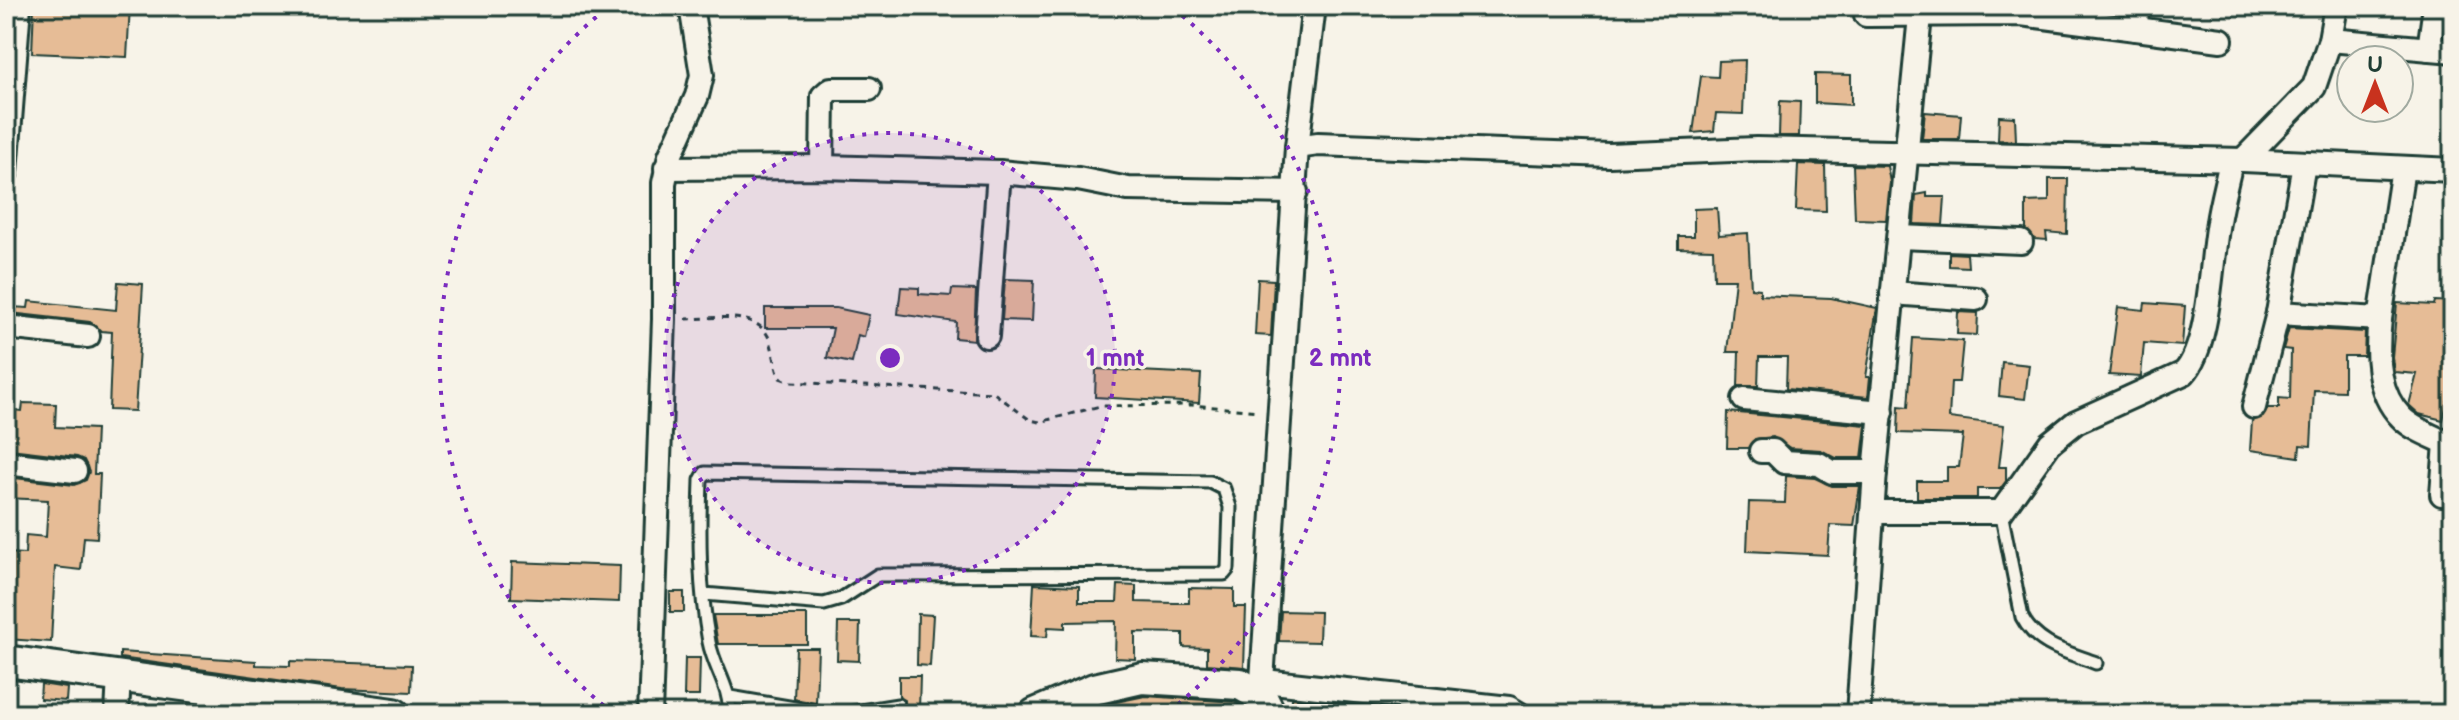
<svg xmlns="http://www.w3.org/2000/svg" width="2459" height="720" font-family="'Balsamiq Sans',sans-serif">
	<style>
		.building { fill: #e6bc96; stroke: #1f3d34; stroke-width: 2 }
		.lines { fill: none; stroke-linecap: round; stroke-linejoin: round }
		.lane-casing { stroke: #1f3d34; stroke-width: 17 }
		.street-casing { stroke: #1f3d34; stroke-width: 28 }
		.secondary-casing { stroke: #1f3d34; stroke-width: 36 }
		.path { stroke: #1f3d34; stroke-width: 3; stroke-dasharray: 6 6; stroke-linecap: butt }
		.lane { stroke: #f7f3e8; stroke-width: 11 }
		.street { stroke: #f7f3e8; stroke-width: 22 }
		.secondary { stroke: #f7f3e8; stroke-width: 30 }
		.ring { fill: none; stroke: #7b2cbf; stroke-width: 4; stroke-dasharray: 4 8 }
		.centre { fill: #7b2cbf; stroke: #f7f3e8; stroke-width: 4 }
		.ring-label { font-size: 24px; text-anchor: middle; font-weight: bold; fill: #7b2cbf; stroke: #f7f3e8; stroke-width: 7; stroke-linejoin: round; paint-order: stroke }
	</style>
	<rect width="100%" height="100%" fill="#f7f3e8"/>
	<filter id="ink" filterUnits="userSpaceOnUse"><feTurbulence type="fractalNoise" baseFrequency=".0125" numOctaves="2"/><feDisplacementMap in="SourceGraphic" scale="16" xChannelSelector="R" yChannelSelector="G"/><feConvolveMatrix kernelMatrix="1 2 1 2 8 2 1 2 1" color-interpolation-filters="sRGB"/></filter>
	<g filter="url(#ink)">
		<g class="building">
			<polygon points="34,6 130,6 127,57 32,53"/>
			<polygon points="1745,60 1743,114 1716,113 1714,131 1693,133 1701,76 1718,77 1719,61"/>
			<polygon points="1815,74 1851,75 1851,105 1815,103"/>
			<polygon points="1780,101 1800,102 1799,136 1779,136"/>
			<polygon points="1925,112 1961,115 1959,139 1922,139"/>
			<polygon points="1999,116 2015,117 2016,141 1998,140"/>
			<polygon points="1798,164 1825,165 1826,211 1796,210"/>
			<polygon points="1853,165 1887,166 1890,182 1886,220 1855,219"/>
			<polygon points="2049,179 2068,179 2067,234 2046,232 2047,240 2034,239 2026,229 2026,202 2049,201"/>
			<polygon points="1927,193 1927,197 1945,197 1943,225 1914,224 1916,195"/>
			<polygon points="1717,208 1719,235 1748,233 1751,288 1760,289 1760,295 1831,298 1877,308 1866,377 1870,377 1868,397 1786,389 1787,357 1759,357 1758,386 1738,386 1739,352 1727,352 1735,279 1714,279 1713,249 1678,248 1678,236 1694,236 1694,209"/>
			<polygon points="1949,253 1967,254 1968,267 1949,266"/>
			<polygon points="1005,279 1034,280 1032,321 1002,320"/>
			<polygon points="1258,279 1274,280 1271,336 1255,335"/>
			<polygon points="118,282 143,284 135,411 109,410 112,332 101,331 90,322 10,313 11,307 28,308 29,301 116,310"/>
			<polygon points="901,287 919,288 919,294 951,296 952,289 976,290 974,340 955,338 956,322 898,314"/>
			<polygon points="2435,301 2453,302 2453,377 2443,420 2419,414 2409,405 2417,374 2394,372 2392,357 2397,303 2434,305"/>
			<polygon points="2145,303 2185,306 2182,346 2144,343 2141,377 2109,375 2118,307 2144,310"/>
			<polygon points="765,308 836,308 869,315 864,337 858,335 852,363 827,358 833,328 765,328"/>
			<polygon points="1958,312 1978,313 1977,335 1957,334"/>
			<polygon points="2289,328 2365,332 2364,356 2344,356 2344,391 2314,390 2311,446 2300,445 2299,457 2250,450 2252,421 2263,417 2268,408 2279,408 2279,398 2290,399 2291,350 2283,349"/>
			<polygon points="1913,338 1963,341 1959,382 1951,382 1949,418 2004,425 1999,467 2006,467 2006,481 2000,489 1977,489 1977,498 1917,498 1917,481 1947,481 1947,467 1959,467 1963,435 1898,433 1899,406 1908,407"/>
			<polygon points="2002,362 2029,365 2025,399 1999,396"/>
			<polygon points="1096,369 1201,374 1199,403 1095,397"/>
			<polygon points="23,403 56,404 55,427 96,429 94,474 100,474 97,538 84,537 81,570 55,567 51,642 6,639 6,553 25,554 26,535 46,537 48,500 6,498 6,477 74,485 86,480 89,472 84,460 77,457 10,449 12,410 22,411"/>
			<polygon points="1728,412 1866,425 1862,458 1836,458 1821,450 1790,448 1773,437 1755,439 1748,448 1727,448"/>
			<polygon points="1786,476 1815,478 1832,486 1860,486 1854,526 1830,525 1828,555 1747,551 1749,502 1785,503"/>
			<polygon points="512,562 620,566 619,602 511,598"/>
			<polygon points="1034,584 1079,586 1079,602 1117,602 1118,585 1136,586 1136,602 1174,603 1189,603 1189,588 1234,589 1234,607 1246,607 1244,667 1207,664 1207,648 1183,647 1183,633 1135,632 1135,659 1115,658 1116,621 1065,622 1065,628 1048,627 1047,637 1031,636"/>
			<rect x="670" y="592" width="14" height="20"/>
			<polygon points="1281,611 1320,612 1319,642 1279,641"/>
			<polygon points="918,614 933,615 930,666 917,665"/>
			<polygon points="713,615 807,615 807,644 718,644"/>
			<polygon points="838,623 860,623 859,661 837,660"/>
			<polygon points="796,648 818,648 816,703 794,699"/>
			<polygon points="120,652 256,661 256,665 290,666 290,661 412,665 411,692 342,689 120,658"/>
			<polygon points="685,658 700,658 699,696 684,696"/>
			<polygon points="899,676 920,676 919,710 905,709 905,700 899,697"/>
			<polygon points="41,684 67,688 66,701 40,699"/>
			<polygon points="1145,696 1235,702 1250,714 1106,714 1107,704"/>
			<polygon points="1292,698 1396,710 1396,714 1291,714"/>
		</g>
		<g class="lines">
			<g class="lane-casing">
				<g id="lane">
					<path d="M2001,512L2022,617C2037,646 2067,652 2096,663"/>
					<path d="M704,594L824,604L841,599L878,575L1224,574L1228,569L1230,507L1224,489L1210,482L705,473L701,480C699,535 699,588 709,642C714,668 730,687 730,714"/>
					<polyline points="730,697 830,714"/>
					<polyline points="842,714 898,705"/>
				</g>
			</g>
			<g class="street-casing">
				<g id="street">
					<polyline points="1866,15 2021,14 2136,29 2137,6"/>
					<polyline points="2136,29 2221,40"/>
					<polyline points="2330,40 2453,51"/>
					<polyline points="2429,49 2435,6"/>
					<polyline points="1297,147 1314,6"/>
					<polyline points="2243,160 2453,170"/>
					<polyline points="822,167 823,96 831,89 869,89"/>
					<polyline points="666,168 822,167 999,172 1078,179 1128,189 1296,192"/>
					<polyline points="6,172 19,6"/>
					<polyline points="1899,237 2021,242"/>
					<polyline points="1892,293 1976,299"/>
					<polyline points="2278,313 2380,319 2403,168"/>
					<path d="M2380,319C2376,352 2376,392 2401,417C2412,429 2432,436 2446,443"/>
					<polyline points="6,327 88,336"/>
					<polyline points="987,336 999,172"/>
					<polyline points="1744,399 1882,412"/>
					<polyline points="2254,407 2278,313 2304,164"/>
					<polyline points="1761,451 1773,451 1784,462 1819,464 1832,472 1875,472"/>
					<polyline points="6,463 75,471"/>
					<polyline points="2442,494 2446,443 2453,437"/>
					<path d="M1875,512H2001L2050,443L2076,422L2184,373C2210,346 2211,260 2218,222C2221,202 2227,181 2231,161"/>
					<polyline points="1264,681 1509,708 1519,714"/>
					<polyline points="1261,696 1297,147 1318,144 1609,155 1756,149 2243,160 2314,87 2330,40 2336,6"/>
					<polyline points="117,714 119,676"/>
					<polyline points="650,714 664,319 664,183 670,156 697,96 702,75 691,6"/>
					<polyline points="1858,714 1875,472 1921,6"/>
				</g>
			</g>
			<g class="secondary-casing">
				<g id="secondary">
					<polyline points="6,661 394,714"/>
					<polyline points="1035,714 1094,689 1142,678 1240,684 1261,696 1270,714"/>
				</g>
			</g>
			<path class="path" d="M686,319C710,319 755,310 768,336C774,349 774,365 780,378L791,382L994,393L1030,420L1040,422L1100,406L1192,405L1258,411"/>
			<use href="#lane" class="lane"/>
			<use href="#street" class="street"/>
			<use href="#secondary" class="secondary"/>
		</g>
	</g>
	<circle cx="890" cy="358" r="225" fill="#7b2cbf" fill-opacity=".12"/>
	<g class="ring">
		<circle cx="890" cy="358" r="225"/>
		<path d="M613 713A450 450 0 0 1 607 8M1173 8A450 450 0 0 1 1167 713"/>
	</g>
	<circle cx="890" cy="358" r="12" class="centre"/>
	<g class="ring-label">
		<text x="1115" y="366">1 mnt</text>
		<text x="1340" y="366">2 mnt</text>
	</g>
	<rect width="2459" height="720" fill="none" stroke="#f7f3e8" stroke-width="32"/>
	<rect x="16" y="16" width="2427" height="688" fill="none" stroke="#1f3d34" stroke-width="3" filter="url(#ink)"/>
	<g transform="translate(2375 84)"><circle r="38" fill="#f7f3e8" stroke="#a1aaa0" stroke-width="2"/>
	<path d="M0-6L14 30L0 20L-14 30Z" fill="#c8321e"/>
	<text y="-12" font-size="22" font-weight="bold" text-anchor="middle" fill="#1f3d34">U</text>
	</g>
</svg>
